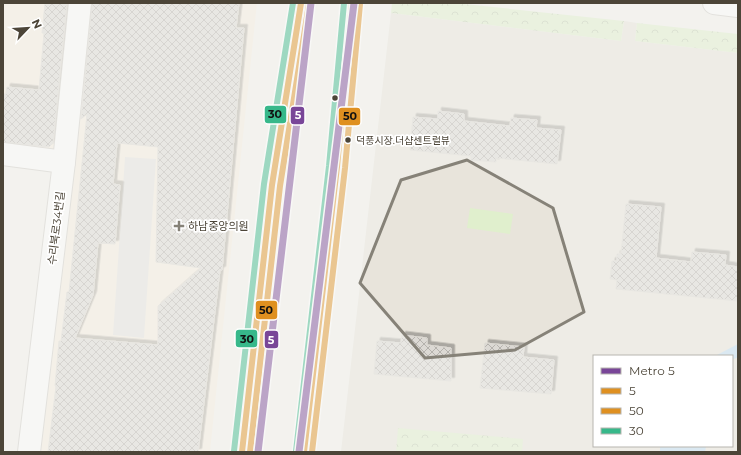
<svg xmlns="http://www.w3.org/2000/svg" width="741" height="455" font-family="Montserrat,'Noto Sans KR',sans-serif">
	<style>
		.residential { fill: #e8e4db; fill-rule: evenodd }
		.commercial { fill: #f6eee1 }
		.grass { fill: #e0efcd }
		.forest { fill: url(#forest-crowns) }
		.parking { fill: #e5e3df }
		.water { fill: #bcdcf4 }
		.building { fill: url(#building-cross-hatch); stroke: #dcd9d3; fill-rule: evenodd; filter: url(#shadow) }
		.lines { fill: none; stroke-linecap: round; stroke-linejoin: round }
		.minor-casing { stroke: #d0cdc8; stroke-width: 24 }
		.major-casing { stroke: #d7cfba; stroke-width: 24 }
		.minor { stroke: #fdfdfc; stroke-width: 22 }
		.major { stroke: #f2efe6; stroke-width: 22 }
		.bus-1-casing { stroke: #fff; stroke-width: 9 }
		.bus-2-casing { stroke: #fff; stroke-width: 9 }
		.bus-3-casing { stroke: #fff; stroke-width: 9 }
		.bus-1 { stroke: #df9020; stroke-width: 6 }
		.bus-2 { stroke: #df9020; stroke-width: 6 }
		.bus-3 { stroke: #37b88a; stroke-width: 6 }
		.metro-1-casing { stroke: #fff; stroke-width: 10 }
		.metro-1 { stroke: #794698; stroke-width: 7 }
		.marked { fill: none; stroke: #868278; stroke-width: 3; stroke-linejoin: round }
		.bus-dot { fill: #4c4538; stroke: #fff; stroke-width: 1.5 }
		.poi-dot { fill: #868278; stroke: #fff; stroke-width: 1.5 }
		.labels { text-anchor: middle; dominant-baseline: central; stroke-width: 3.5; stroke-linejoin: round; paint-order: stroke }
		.bus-label { font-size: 10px; fill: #4c4538; stroke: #fff; text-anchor: start }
		.poi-label { font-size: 11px; fill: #4c4538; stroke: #fff; text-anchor: start }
		.street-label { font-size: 11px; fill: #4c4538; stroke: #fff }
		.line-badge { stroke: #fff; stroke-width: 1.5 }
		.badge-label { font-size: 11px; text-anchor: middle; font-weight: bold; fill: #fff }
		.pale-badge-label { font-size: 11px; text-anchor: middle; font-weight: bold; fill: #111 }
	</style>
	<defs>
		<pattern id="forest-crowns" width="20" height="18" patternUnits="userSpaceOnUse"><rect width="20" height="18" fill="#e0efcd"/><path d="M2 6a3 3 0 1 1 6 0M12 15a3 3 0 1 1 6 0" fill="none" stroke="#c2ceb1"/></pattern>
		<pattern id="building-cross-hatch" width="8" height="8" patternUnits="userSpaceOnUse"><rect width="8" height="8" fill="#dcd9d4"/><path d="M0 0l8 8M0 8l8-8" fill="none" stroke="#b5b2ad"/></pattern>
		<filter id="shadow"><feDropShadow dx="3.5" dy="-3.5" stdDeviation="0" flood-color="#0004"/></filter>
	</defs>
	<rect width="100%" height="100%" fill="#f3f2ee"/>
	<path class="residential" d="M391,13L621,41L624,21L637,23L635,41L738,53V452H341ZM594,356H732V446H594Z"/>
	<polygon class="commercial" points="3,3 257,3 210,452 38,452 68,159 3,150"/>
	<polygon class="grass" points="470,208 513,214 510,234 467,228"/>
	<g class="forest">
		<polygon points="392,3 455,3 624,21 621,41 391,13"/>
		<polygon points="637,23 738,34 738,53 635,41"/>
		<polygon points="398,428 523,439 522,452 396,452"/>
	</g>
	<polygon class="parking" points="125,157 156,159 144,338 113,335"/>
	<g class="water">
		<polygon points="738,344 738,357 732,360 732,356 715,356"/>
		<polygon points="660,446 706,446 705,452 660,452"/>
	</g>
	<g class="building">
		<polygon points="45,3 67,3 53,143 49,147 3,142 3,94 6,94 7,87 39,90 44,33 42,33"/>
		<path d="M92,3H239L236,28H244L222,270H220L198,452H48L56,386H55L59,341H61L67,292H69L87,114L81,119ZM117,143L158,147L156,262L201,268L158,306V345L75,338L93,295L98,243L115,244L120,185L113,184Z"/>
		<polygon points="438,111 464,114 464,121 510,126 511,118 537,120 536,128 561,130 557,164 496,158 496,162 471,160 471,156 410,150 413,117 438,119"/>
		<polygon points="626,204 661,207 656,258 691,262 692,252 726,255 725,265 738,267 738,301 616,289 617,280 610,279 612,261 617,261 617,254 621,254"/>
		<polygon points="402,335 427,338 427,345 451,348 451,381 374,374 377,341 401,343"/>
		<polygon points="485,343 524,347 523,357 554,360 551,394 480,388"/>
	</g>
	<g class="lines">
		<g class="minor-casing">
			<g id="minor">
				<polyline points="714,3 738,6"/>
				<polyline points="3,154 64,162"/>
				<polyline points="29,452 64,162 80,3"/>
			</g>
		</g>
		<g class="major-casing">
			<g id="major">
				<polyline points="242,452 272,185 297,34 301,3"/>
				<polyline points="304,452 337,167 352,3"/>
			</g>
		</g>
		<use href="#minor" class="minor"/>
		<use href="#major" class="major"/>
		<g class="bus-1-casing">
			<g id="bus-1">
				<polyline points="242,452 272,185 301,3"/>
				<polyline points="304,452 337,167 352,3"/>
			</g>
		</g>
		<g class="bus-2-casing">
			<g id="bus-2">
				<polyline points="250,452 280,186 309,4"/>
				<polyline points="312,452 345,168 360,4"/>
			</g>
		</g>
		<g class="bus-3-casing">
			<g id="bus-3">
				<polyline points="234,451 264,184 293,3"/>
				<polyline points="296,451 329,166 344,3"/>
			</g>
		</g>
		<use href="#bus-1" class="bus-1"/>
		<use href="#bus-2" class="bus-2"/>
		<use href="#bus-3" class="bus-3"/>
		<g class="metro-1-casing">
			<g id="metro-1">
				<polyline points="258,452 311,3"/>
				<polyline points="299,452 354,3"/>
			</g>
		</g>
		<use href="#metro-1" class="metro-1"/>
	</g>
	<path d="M0 0H741V455H0ZM467,160L553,208L584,312L515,350L425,358L360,283L401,180Z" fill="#f3f2ee" fill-opacity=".55" fill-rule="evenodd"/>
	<path class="marked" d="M467,160L553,208L584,312L515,350L425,358L360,283L401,180Z"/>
	<g class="bus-dot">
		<circle cx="335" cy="98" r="3.5"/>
		<circle cx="348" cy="140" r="3.5"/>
	</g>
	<path class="poi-dot" d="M177 220h4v4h4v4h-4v4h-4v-4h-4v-4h4z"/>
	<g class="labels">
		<g class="bus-label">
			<text x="356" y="140">덕풍시장.더샵센트럴뷰</text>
		</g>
		<g class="poi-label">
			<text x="188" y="226">하남중앙의원</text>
		</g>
		<g class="street-label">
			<text transform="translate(56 228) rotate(-83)">수리북로34번길</text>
		</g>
	</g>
	<g class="line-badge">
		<rect x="264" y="105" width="23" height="19" rx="4" fill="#37b88a"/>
		<rect x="290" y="106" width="15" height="19" rx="4" fill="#794698"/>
		<rect x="338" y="107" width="23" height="19" rx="4" fill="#df9020"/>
		<rect x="255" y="300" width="23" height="20" rx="4" fill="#df9020"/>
		<rect x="235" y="329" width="23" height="19" rx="4" fill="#37b88a"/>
		<rect x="264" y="330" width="15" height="19" rx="4" fill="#794698"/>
	</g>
	<g class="badge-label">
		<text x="298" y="119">5</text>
		<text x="271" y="344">5</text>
	</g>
	<g class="pale-badge-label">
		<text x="275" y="118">30</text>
		<text x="350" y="120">50</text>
		<text x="266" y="314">50</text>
		<text x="247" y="343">30</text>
	</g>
	<rect width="741" height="455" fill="none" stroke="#4c4538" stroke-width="8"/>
	<rect x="593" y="355" width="140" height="92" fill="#ffffff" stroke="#b7b5af"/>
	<rect x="601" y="368" width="20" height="6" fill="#794698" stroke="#b7b5af"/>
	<text x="629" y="375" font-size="12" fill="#4c4538">Metro 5</text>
	<rect x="601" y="388" width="20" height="6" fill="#df9020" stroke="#b7b5af"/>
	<text x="629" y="395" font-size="12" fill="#4c4538">5</text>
	<rect x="601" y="408" width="20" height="6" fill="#df9020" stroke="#b7b5af"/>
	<text x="629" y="415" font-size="12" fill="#4c4538">50</text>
	<rect x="601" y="428" width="20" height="6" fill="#37b88a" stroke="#b7b5af"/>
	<text x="629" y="435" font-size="12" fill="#4c4538">30</text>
	<g transform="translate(28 28) rotate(65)" stroke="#ffffff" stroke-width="3" paint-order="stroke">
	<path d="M0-3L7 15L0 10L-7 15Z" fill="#4c4538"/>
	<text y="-6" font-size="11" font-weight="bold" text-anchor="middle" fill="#4c4538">N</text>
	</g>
</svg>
